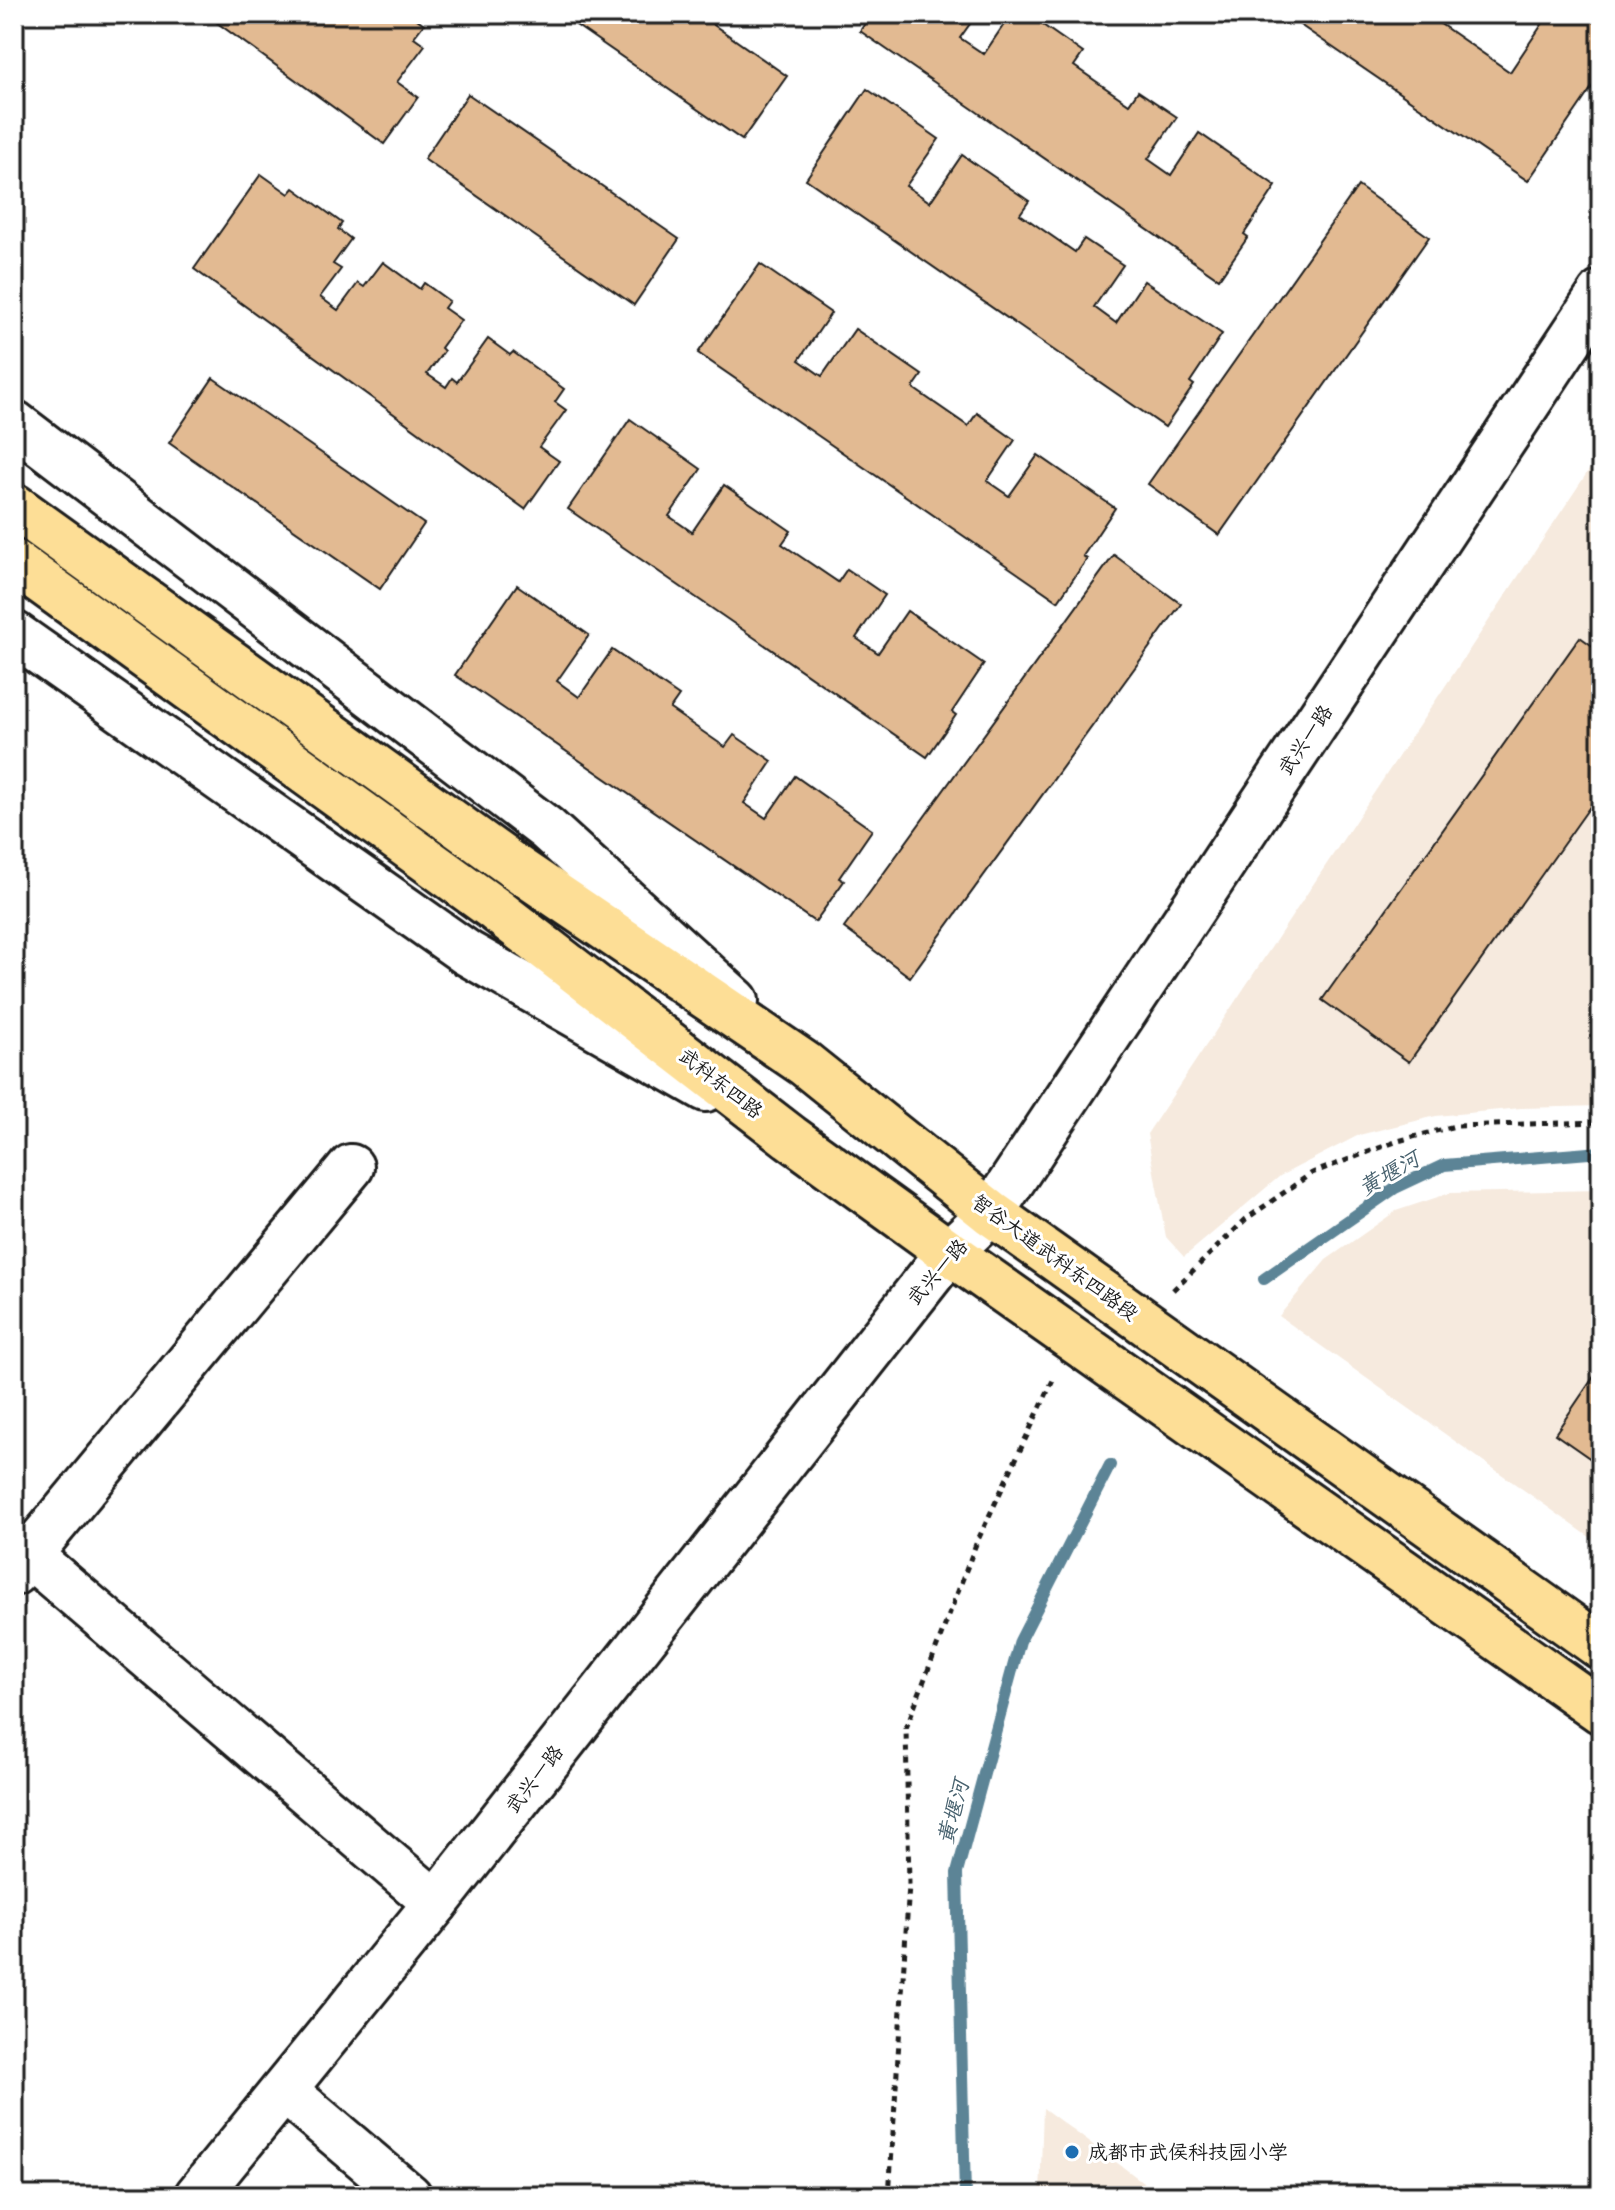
<svg xmlns="http://www.w3.org/2000/svg" width="1615" height="2210" font-family="'Shantell Sans','LXGW WenKai TC',sans-serif">
	<style>
		.built { fill: #f6eade }
		.lines { fill: none; stroke-linecap: round; stroke-linejoin: round }
		.stream { stroke: #5c8496; stroke-width: 12 }
		.building { fill: #e2ba92; stroke: #1c1c1c; stroke-width: 2 }
		.minor-casing { stroke: #1c1c1c; stroke-width: 50 }
		.major-casing { stroke: #1c1c1c; stroke-width: 50 }
		.path { stroke: #1c1c1c; stroke-width: 5; stroke-dasharray: 6 6; stroke-linecap: butt }
		.minor { stroke: #fff; stroke-width: 44 }
		.major { stroke: #fdde96; stroke-width: 44 }
		.poi-dot { fill: #1f6fb2; stroke: #fff; stroke-width: 3 }
		.labels { text-anchor: middle; dominant-baseline: central; stroke-width: 6; stroke-linejoin: round; paint-order: stroke }
		.street-label { font-size: 20px; fill: #1c1c1c; stroke: #fff }
		.poi-label { font-size: 20px; fill: #1c1c1c; stroke: #fff; text-anchor: start }
		.water-label { font-size: 22px; font-style: italic; fill: #47616e; stroke: #fff }
	</style>
	<rect width="100%" height="100%" fill="#fff"/>
	<filter id="ink" filterUnits="userSpaceOnUse"><feTurbulence type="fractalNoise" baseFrequency=".0125" numOctaves="2"/><feDisplacementMap in="SourceGraphic" scale="16" xChannelSelector="R" yChannelSelector="G"/><feConvolveMatrix kernelMatrix="1 2 1 2 8 2 1 2 1" color-interpolation-filters="sRGB"/></filter>
	<g filter="url(#ink)">
		<g class="built">
			<polygon points="1601,452 1601,1106 1521,1108 1436,1116 1359,1135 1280,1176 1184,1257 1166,1237 1147,1134"/>
			<polygon points="1601,1190 1601,1545 1279,1316 1326,1260 1396,1211 1450,1193"/>
			<polygon points="1043,2108 1162,2196 1040,2196"/>
		</g>
		<g class="lines">
			<g class="stream">
				<polyline points="1264,1279 1395,1188 1444,1165 1601,1152"/>
				<polyline points="965,2196 957,1873 1020,1641 1110,1465"/>
			</g>
		</g>
		<g class="building">
			<polygon points="205,14 294,14 305,22 311,14 316,17 318,14 410,14 424,24 414,37 425,45 397,82 418,97 384,144"/>
			<polygon points="560,14 698,14 787,76 742,140"/>
			<polygon points="871,14 977,14 960,38 984,54 1011,14 1027,14 1083,53 1074,66 1129,104 1138,91 1177,117 1148,159 1171,175 1199,133 1276,186 1244,234 1248,237 1219,279 860,31"/>
			<polygon points="1284,14 1426,14 1510,72 1549,14 1601,14 1601,74 1528,181"/>
			<polygon points="867,89 939,139 906,186 930,202 962,155 1029,201 1020,214 1075,252 1084,239 1123,265 1094,307 1116,323 1144,281 1222,334 1190,382 1194,385 1165,427 806,179"/>
			<polygon points="468,94 679,239 634,305 424,159"/>
			<polygon points="261,174 289,194 294,188 342,223 338,229 351,239 333,264 341,269 320,297 338,310 358,283 364,287 383,262 420,289 424,283 449,301 444,308 461,320 441,348 444,351 427,374 446,387 452,378 457,382 488,339 510,355 513,352 564,389 555,402 566,410 539,447 559,461 525,509 194,269"/>
			<polygon points="1358,186 1429,237 1219,535 1148,484"/>
			<polygon points="760,264 831,313 799,360 822,376 855,329 922,375 913,388 968,426 977,413 1015,440 987,481 1009,496 1038,455 1115,508 1083,556 1087,559 1058,601 698,353"/>
			<polygon points="213,378 424,524 380,589 169,443"/>
			<polygon points="630,419 701,469 669,516 692,532 724,485 791,531 782,544 838,582 847,569 885,595 856,638 878,653 907,611 984,664 952,712 956,715 927,757 568,509"/>
			<polygon points="1114,555 1181,604 910,977 844,928"/>
			<polygon points="517,585 589,635 557,681 579,697 612,650 679,696 670,709 725,747 734,735 772,761 744,803 766,818 795,776 872,830 839,878 844,881 815,922 455,675"/>
			<polygon points="1580,637 1601,652 1601,791 1409,1062 1322,1000"/>
			<polygon points="1601,1366 1601,1466 1555,1434"/>
		</g>
		<g class="lines">
			<g class="minor-casing">
				<g id="minor">
					<polyline points="14,423 547,829 736,1001"/>
					<polyline points="14,634 467,953 706,1089"/>
					<polyline points="29,1555 436,1903"/>
					<polyline points="14,1573 351,1167"/>
					<polyline points="284,2090 409,2196"/>
					<polyline points="197,2196 436,1903 949,1252 991,1213 1601,293"/>
				</g>
			</g>
			<g class="major-casing">
				<g id="major">
					<polyline points="14,506 512,865 805,1064 991,1213 1601,1647"/>
					<polyline points="14,562 496,910 790,1137 949,1252 1601,1711"/>
				</g>
			</g>
			<g class="path">
				<polyline points="1173,1290 1246,1219 1312,1173 1398,1141 1455,1126 1601,1122"/>
				<polyline points="889,2196 909,1885 906,1728 976,1544 1055,1376"/>
			</g>
			<use href="#minor" class="minor"/>
			<use href="#major" class="major"/>
		</g>
	</g>
	<circle class="poi-dot" cx="1072" cy="2152" r="8"/>
	<g class="labels">
		<g class="street-label">
			<text transform="translate(1305 740) rotate(-56)">武兴一路</text>
			<text transform="translate(721 1083) rotate(38)">武科东四路</text>
			<text transform="translate(1055 1257) rotate(36)">智谷大道武科东四路段</text>
			<text transform="translate(937 1272) rotate(-49)">武兴一路</text>
			<text transform="translate(534 1779) rotate(-52)">武兴一路</text>
		</g>
		<g class="poi-label">
			<text x="1088" y="2152">成都市武侯科技园小学</text>
		</g>
		<g class="water-label">
			<text transform="translate(1389 1173) rotate(-30)">黄堰河</text>
			<text transform="translate(953 1812) rotate(-75)">黄堰河</text>
		</g>
	</g>
	<rect width="1615" height="2210" fill="none" stroke="#fff" stroke-width="48"/>
	<rect x="24" y="24" width="1567" height="2162" fill="none" stroke="#1c1c1c" stroke-width="3" filter="url(#ink)"/>
</svg>
